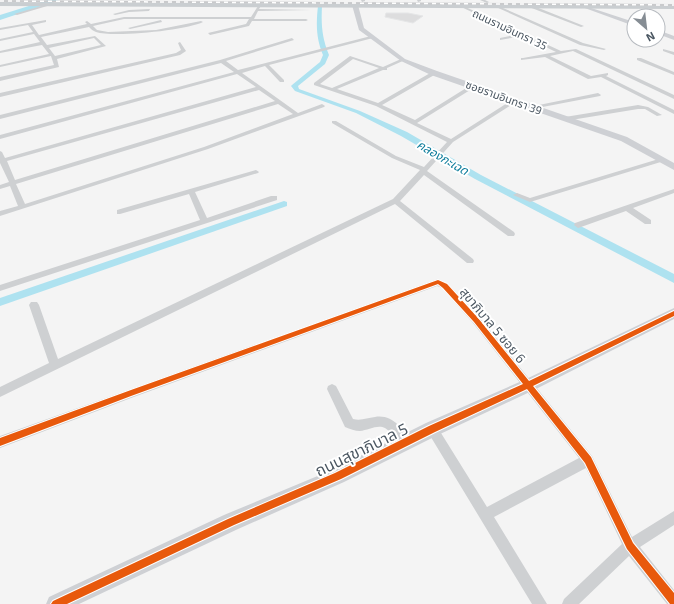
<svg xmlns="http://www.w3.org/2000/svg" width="674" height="604" font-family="'Exo 2','Noto Sans Thai',sans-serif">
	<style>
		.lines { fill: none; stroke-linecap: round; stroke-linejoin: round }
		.canal { fill: #aee2f0; fill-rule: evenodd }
		.river { fill: #aee2f0; fill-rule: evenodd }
		.building { fill: #ddddde; stroke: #e5e6e7 }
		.street { fill: #ced0d2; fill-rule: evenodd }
		.secondary { fill: #ced0d4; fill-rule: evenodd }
		.primary { fill: #caced1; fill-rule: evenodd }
		.rail-casing { stroke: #c9cacc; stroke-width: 2 }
		.rail { stroke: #fff; stroke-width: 1.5; stroke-dasharray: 4; stroke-linecap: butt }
		.cycleway-casing { stroke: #fff; stroke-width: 2 }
		.cycleway { fill: #e8590c; fill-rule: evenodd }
		.labels { text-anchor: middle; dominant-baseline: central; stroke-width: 4; stroke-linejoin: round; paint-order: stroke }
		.far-street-label { font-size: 11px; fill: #4a5661; stroke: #fff }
		.far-water-label { font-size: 12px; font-style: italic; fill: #0c7c9b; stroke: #fff }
		.street-label { font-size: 13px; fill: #4a5661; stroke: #fff }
		.near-street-label { font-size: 16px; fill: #4a5661; stroke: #fff }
	</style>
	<rect width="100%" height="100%" fill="#f4f4f4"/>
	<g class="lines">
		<g class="canal">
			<path d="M320,5L322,6C321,25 322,38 329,55L325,64L298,86L299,89L360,111L407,132L481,175L674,274V283L475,179L401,136L356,113L295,91L291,86L292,85L320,62L323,55C316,38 316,24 318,6Z"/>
			<polygon points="284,201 287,202 287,206 0,306 0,298"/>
		</g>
		<polygon class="river" points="48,0 60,0 0,20 0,15"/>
	</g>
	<polygon class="building" points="386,13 408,13 423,16 413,23 385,17"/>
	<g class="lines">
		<g class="street">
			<polygon points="361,0 365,0 365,1 362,2"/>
			<polygon points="417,0 421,0 421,1 418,2"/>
			<polygon points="480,0 485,0 489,2 487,3"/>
			<polygon points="51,3 54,4 17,15 14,14"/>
			<path d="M260,3L262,4L259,9L311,10L258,11L254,19H306L308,20L306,21H252L249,26L210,35L208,33L246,24L249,19H124L93,26L97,30L108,32L156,30L201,21L203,22C187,30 114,38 96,32C93,31 91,29 89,27L41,37L47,45L95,36L106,46L57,59L59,67L0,81V77L54,65L51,56L0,67V65L49,54L42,45L0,53V51L40,42L34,34L0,41V39L33,32L28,25L0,30V28L46,20V22L32,25L39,35L87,24L85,22L87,21L91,24L124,17H251ZM94,38L101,45L55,56L49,48Z"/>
			<polygon points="459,4 561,51 576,49 674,95 674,99 672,98 573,51 550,56 591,76 608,73 608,75 606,76 674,110 674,114 601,77 588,79 545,57 521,60 521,58 523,58 556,52 523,36 500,40 500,38 519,34 459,6"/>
			<polygon points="496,5 583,43 606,49 604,50 580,45 496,7"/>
			<polygon points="529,5 531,5 584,26 581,27 529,7"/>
			<polygon points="150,9 149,11 129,12 115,15 113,14 129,10"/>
			<polygon points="161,20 162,22 130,29 128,28"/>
			<path d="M371,36L373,38L269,65L284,80V82H280L265,66L242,73L298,113L322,104L325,106L324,107L208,149L0,216V211L18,206L10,186L0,189V185L9,182L0,163V151L2,152L5,158L256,87L237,74L0,139V135L234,72L221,63L0,119V115L220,60L292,38L294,40L226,61L238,70ZM259,90L275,101L15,180L7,161ZM278,104L293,114L204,147L25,204L16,184Z"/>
			<polygon points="180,42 186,51 180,55 0,97 0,93 176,53 181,50 178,43"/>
			<polygon points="663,49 674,52 674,55 663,51"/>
			<path d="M350,56L383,67L401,59L405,60L387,68V70H383L337,89L378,103L432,72H436V74L382,105L415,120L471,85H475V87L417,123L451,139L512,100H516V102L453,142L427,171L514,232L515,234L514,236H508L424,175L400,201L473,259L474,261L473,263H467L395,204L0,397V387L49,363L29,305L31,302H37L39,305L58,359L393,199L420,170L392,158L332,123V121H336L396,156L424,167L447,142L376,106L314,85V83ZM353,59L379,68L332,88L320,84Z"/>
			<polygon points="637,58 641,58 674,72 674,75 637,60"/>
			<polygon points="598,93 601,95 600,96 532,109 529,107"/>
			<polygon points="638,105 648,107 662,115 657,116 645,109 638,109 565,121 562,119 565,117"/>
			<polygon points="662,158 664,159 664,161 530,202 513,195 517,193 530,198"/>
			<polygon points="256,170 259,172 258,173 195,192 207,218 271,196 277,196 277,200 0,291 0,285 200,220 189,194 120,214 117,214 117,210"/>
			<polygon points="674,189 674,193 633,208 651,220 651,224 645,224 626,211 581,227 578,228 574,225 575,223"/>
			<polygon points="438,279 448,284 479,317 592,456 632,537 674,511 674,525 640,547 674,590 674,604 667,604 629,556 579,604 562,604 564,599 622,544 586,468 494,517 547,604 532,604 426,429 428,425 432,424 436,425 487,507 579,458 473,323 442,288 437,286 131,398 0,448 0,436"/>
			<path d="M332,384L336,386L353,419C361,421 367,418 375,417C392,414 404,429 410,443L408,447L404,449C395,445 394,433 385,428C378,424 368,430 360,431C355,431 350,429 345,427L327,389L328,386Z"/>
		</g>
		<g class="secondary">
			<polygon points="355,3 358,5 364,28 405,59 437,71 627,137 674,163 674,170 621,141 431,75 401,61 359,30 352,5"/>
			<polygon points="582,5 634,22 634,26 582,7"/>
			<polygon points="658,30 674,36 674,40 658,34"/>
			<polygon points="674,308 674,319 534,390 438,435 344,482 238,529 79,604 46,604 49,597 224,515 332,470 426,423 524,380"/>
		</g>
		<polygon class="primary" points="0,2 674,5 674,9 0,6"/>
		<g class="rail-casing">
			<polyline id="rail" points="0,1 674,5"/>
		</g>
		<use href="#rail" class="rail"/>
		<g class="cycleway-casing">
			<polygon id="cycleway" points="438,280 447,284 478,318 529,381 674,311 674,316 533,386 591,457 633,543 674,593 674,604 670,604 627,549 585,463 527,389 435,432 341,479 234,525 67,604 51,604 53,601 228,519 335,473 429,426 523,384 474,322 443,288 438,284 131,396 0,446 0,438 131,390"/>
		</g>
		<use href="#cycleway" class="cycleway"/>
	</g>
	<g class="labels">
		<g class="far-street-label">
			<text transform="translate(510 29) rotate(25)">ถนนรามอินทรา 35</text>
			<text transform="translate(504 97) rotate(20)">ซอยรามอินทรา 39</text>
		</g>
		<g class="far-water-label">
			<text transform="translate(443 157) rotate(30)">คลองกะเฉด</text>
		</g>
		<g class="street-label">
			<text transform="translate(493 325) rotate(50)">สุขาภิบาล 5 ซอย 6</text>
		</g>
		<g class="near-street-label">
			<text transform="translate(361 449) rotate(-26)">ถนนสุขาภิบาล 5</text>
		</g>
	</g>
	<g transform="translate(646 28) rotate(152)"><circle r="19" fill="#ffffff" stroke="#b7bbc0"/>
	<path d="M0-3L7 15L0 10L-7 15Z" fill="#868d94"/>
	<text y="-6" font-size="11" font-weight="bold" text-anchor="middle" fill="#4a5661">N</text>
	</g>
</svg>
